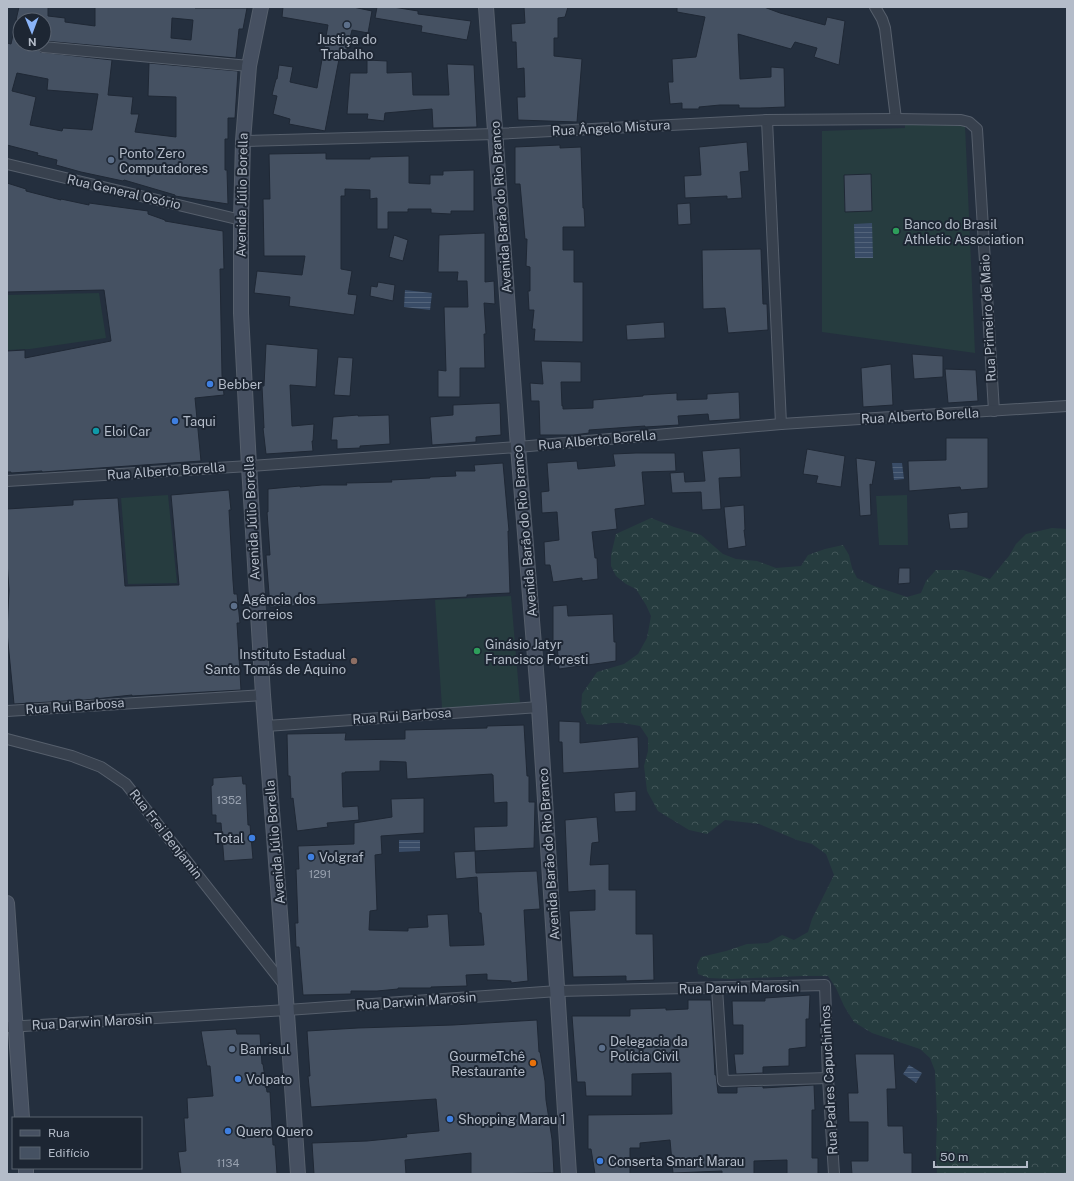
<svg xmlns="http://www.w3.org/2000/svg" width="1074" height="1181" font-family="'Public Sans',sans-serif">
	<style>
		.grass { fill: #263c3f }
		.forest { fill: url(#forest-crowns) }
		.water { fill: url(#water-rules) }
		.building { fill: #455162; stroke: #1f2835; fill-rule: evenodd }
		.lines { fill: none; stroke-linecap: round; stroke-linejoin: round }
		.street-casing { stroke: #565f6c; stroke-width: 12 }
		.secondary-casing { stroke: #565f6c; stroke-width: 16 }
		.street { stroke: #38414e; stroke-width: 10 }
		.secondary { stroke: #465061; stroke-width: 14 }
		.service-dot { fill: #5c6f8a; stroke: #1d2633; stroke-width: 1.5 }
		.leisure-dot { fill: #2e9e5b; stroke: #1d2633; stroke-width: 1.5 }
		.shop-dot { fill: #3f7fe0; stroke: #1d2633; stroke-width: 1.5 }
		.culture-dot { fill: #0f9aa8; stroke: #1d2633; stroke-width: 1.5 }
		.education-dot { fill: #8d6e63; stroke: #1d2633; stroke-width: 1.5 }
		.food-dot { fill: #e8710a; stroke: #1d2633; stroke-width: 1.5 }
		.labels { text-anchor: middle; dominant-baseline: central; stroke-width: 4; stroke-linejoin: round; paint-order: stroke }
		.number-label { font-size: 11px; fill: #98a1af }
		.poi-label { font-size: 13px; fill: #b4bcc9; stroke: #1d2633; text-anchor: start }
		.street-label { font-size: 13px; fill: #b4bcc9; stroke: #1d2633 }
	</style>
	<defs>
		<pattern id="forest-crowns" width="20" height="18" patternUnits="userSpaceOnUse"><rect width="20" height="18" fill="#263c3f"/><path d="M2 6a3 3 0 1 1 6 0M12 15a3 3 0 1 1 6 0" fill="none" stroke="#435659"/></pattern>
		<pattern id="water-rules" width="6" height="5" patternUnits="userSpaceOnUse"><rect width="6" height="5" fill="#394c67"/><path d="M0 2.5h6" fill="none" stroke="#53647b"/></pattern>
	</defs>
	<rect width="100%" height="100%" fill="#242f3e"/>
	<g class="grass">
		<polygon points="952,123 953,126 965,125 975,353 822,332 822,131 905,128 905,124"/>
		<polygon points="99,293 106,338 30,349 7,350 7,295"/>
		<polygon points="168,495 177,583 128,584 121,498"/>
		<polygon points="907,495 908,545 879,545 876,496"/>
		<polygon points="511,596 520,703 442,708 435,600"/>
	</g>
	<polygon class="forest" points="651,518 674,527 701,535 723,554 736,559 757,561 776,568 801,566 808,555 825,549 843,545 849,555 852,568 857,578 874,586 907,597 921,593 926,581 936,570 963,570 990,579 1009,556 1016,544 1026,534 1052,528 1067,529 1067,1174 937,1174 936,1150 937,1120 935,1071 930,1058 920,1049 872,1033 854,1022 844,1006 836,988 828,976 802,976 730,979 709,978 698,974 697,965 701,957 726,951 747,944 768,943 782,935 794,940 808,932 812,919 834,875 826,854 812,844 797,840 759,824 725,820 707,834 689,830 658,811 647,791 644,766 648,751 648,738 640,726 623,723 611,723 600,725 587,724 581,712 582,694 597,672 624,664 638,654 647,638 651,616 646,605 636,589 626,584 616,576 611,566 611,555 616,534"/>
	<g class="water">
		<polygon points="872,223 873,258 855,258 854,224"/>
		<polygon points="405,290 432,293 430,310 404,307"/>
		<polygon points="892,463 902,463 904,479 894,480"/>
		<polygon points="399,840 420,840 420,851 399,852"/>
		<polygon points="909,1065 922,1073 916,1083 903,1074"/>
	</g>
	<g class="building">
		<path d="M19,7H48V16L65,18V22L95,26V7H195V8H247L243,29H239L236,58L44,41V20H16ZM172,18L193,20L191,40L171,38Z"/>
		<polygon points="283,7 353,7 372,11 368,33 352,30 347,50 341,49 325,131 289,124 290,119 273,114 277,96 272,95 276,79 277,79 279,65 293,67 290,82 317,88 328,25 282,17"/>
		<polygon points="377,7 393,7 418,11 418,14 471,21 467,40 421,32 422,26 375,18"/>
		<polygon points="524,7 568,7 565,17 558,18 558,38 554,38 554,56 582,59 577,122 518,120 517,97 525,97 524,68 517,69 516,42 512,42 511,24 525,23"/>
		<polygon points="677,7 764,7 780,13 825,25 827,17 845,21 839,65 814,57 817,48 795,42 791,49 738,34 740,79 771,77 771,67 784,68 785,107 760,108 739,108 739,105 720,105 699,107 699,109 682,109 682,103 670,104 668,82 673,82 672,59 696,57 705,17 677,12"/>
		<path d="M16,22H20V44H37V49L40,52L112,60L108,95L133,97L131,114H139L135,132L176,137V97L148,96L149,63L238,71L235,118H228V139H225V170H227L228,204L175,196V195L124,180L123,181L81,172L56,165L57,160L37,155L38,153L7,145V43L11,44ZM17,73L48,79L47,90L98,94L92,130L63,128L62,131L30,125L36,97L12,91Z"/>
		<polygon points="367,60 387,61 387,73 412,72 413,95 449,95 447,64 474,65 477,127 433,128 432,109 385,113 384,121 367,119 368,114 347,114 350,73 367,73"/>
		<polygon points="747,142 749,171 740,172 742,198 727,199 727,196 685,198 684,176 701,175 699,147"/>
		<polygon points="560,145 560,148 581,147 583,208 584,208 585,227 563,227 563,250 574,250 574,282 583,282 583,342 534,341 535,329 532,329 534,310 529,310 528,291 530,291 530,267 526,266 527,239 525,239 520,184 515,184 515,147"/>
		<polygon points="326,153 326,159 370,159 370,157 409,156 409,183 430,184 430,175 443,175 443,171 474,170 474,211 451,211 451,214 431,213 431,209 408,209 408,212 388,212 388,229 377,229 377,198 370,199 370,190 345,189 345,196 341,196 341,269 352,271 348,294 357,295 354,315 289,306 290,297 254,293 257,271 302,275 305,256 264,256 263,199 270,199 269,154"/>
		<polygon points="871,174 872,211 845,212 844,175"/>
		<polygon points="7,183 26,189 26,191 61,200 61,199 89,205 89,203 148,211 148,214 165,220 165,221 223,231 224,269 220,269 222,375 224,395 195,398 201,461 42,472 42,471 11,473 11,472 7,472 7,351 25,350 25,358 111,341 104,290 7,292"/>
		<polygon points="690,203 691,224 678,225 677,204"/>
		<polygon points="485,233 485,282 494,281 495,304 484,303 486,334 484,334 485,368 460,368 460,397 438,397 438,370 446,371 444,307 468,307 467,281 457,281 458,272 438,272 439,235"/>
		<polygon points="394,235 408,240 403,261 389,257"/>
		<polygon points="761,249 763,304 767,304 768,330 728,333 725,308 703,309 702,250"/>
		<polygon points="378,282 395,285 393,301 370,296 371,286 377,287"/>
		<polygon points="664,322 665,338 627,340 626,325"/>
		<polygon points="266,344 318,349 316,387 290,385 292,426 314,424 313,441 312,441 313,451 266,454 263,428 264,428 262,386 264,386"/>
		<polygon points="912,354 943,356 943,377 914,379"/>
		<polygon points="338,357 353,358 350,396 334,395"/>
		<polygon points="541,361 581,362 581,382 561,382 562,406 563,406 563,409 593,408 593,400 643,396 643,395 677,393 677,400 707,399 707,394 739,392 740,419 709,421 708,414 678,416 679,425 645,427 645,426 589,430 589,433 574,435 540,435 539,401 531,401 530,383 543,384"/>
		<polygon points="891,364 893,405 863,407 861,368"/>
		<polygon points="945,369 976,370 978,401 948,403"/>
		<polygon points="500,403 501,435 476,437 476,442 432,445 430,417 453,415 453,405"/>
		<polygon points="358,415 358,416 389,415 390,444 360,446 360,448 337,449 337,440 331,440 333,417"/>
		<polygon points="946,438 988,438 988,488 961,490 960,487 909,491 908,461 946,460"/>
		<polygon points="740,448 741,477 719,478 721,509 702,510 701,492 672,493 670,473 684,472 685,482 705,481 702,451"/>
		<polygon points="807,449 845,456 841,487 816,483 818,476 803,474"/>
		<polygon points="636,453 675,453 676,471 642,472 645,505 615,509 617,529 592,532 595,558 597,558 598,579 582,581 582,578 553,582 550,565 545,565 544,542 559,540 557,512 542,513 541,492 549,491 547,463 577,461 578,469 615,466 613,454"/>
		<polygon points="856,458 876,461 872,485 870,484 871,515 860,516"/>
		<polygon points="503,463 509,531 508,531 510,593 467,595 467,597 270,607 266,555 270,555 267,512 268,512 268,489 300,486 300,487 322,485 347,485 346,483 392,482 391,480 430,478 430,477 456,476 455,471 475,471 474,465"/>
		<polygon points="229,490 231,510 229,510 233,581 234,594 237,594 240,623 237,623 241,690 132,696 132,695 85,700 14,704 7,632 9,590 7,561 7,509 73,505 73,500 118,498 125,586 179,585 171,495"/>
		<polygon points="744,505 745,530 744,530 746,546 728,549 724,507"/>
		<polygon points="968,512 968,528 950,529 948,514"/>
		<polygon points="899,568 910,568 910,583 898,584"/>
		<polygon points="567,605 568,616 613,614 614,642 616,642 616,661 559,669 557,644 553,644 553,606"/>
		<polygon points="559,721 580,722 580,743 638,737 639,768 563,773 562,742 559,742"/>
		<polygon points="524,725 527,776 529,776 529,802 535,802 534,848 475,851 474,827 507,826 507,802 494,803 493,775 492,775 492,774 407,779 406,762 380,761 380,771 345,772 345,773 342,773 343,807 358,806 359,820 327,823 328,827 297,831 293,798 291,799 290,776 288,776 287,734 346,733 345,740 405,739 405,730 487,728 487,726"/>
		<polygon points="242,776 243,784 246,784 248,825 250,825 253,859 224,861 221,823 216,823 216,815 212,815 211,786 213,785 213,778"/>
		<polygon points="636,791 636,811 615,812 614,793"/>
		<polygon points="424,798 424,833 381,836 382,854 375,855 377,910 370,911 369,930 408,931 408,928 428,927 427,915 448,914 450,946 484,945 481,913 479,913 477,877 456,879 454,852 475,851 476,873 537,871 540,909 524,910 528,981 511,983 511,981 487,980 487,974 466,975 467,986 431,987 431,988 398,988 398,989 377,991 351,991 351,994 303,995 299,947 296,947 295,923 298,923 296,869 299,869 298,846 354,844 354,823 392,817 391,799"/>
		<polygon points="597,817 599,842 592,843 590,865 609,864 609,890 636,890 636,934 653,934 654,980 626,981 626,976 573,977 569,911 595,910 595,890 568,892 565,820"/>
		<polygon points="810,995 809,1019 806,1019 806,1047 789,1049 789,1066 763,1067 763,1073 736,1074 734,1054 743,1054 743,1025 733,1025 732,1001 765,1001 765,998"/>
		<polygon points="688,1000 711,1000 715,1075 716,1075 718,1093 737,1093 737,1087 763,1086 763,1088 814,1085 815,1110 812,1110 812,1158 818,1158 818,1174 787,1174 787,1160 754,1161 754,1174 722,1174 722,1171 673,1173 670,1140 640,1143 640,1148 630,1148 630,1174 595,1174 591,1149 588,1149 588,1115 672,1114 671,1073 632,1074 632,1096 586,1096 585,1082 577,1082 572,1016 630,1016 630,1009 666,1008 666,1010 688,1009"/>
		<polygon points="537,1020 539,1052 540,1052 545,1081 546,1100 552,1139 554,1173 471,1174 471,1153 405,1160 406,1174 314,1174 312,1143 367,1141 407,1137 406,1134 439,1131 436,1099 311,1107 308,1076 310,1076 307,1031 358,1028 453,1025"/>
		<polygon points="236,1029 237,1034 260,1034 262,1064 263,1064 267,1092 270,1092 273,1145 275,1145 277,1174 181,1174 178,1152 186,1151 184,1118 188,1118 187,1098 213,1096 210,1066 207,1066 201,1031"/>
		<polygon points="855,1054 894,1054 896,1089 887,1089 888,1126 903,1126 904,1153 912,1153 912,1174 852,1174 851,1161 868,1161 868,1122 849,1122 848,1093 858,1093"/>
	</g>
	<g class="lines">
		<g class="street-casing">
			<g id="street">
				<polyline points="875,7 882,19 885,28 896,119"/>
				<polyline points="43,47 249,66"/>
				<polyline points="767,120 781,424"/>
				<polyline points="243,141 495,134 767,120 896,119 961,120 969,122 977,129 994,411"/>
				<polyline points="7,164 241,220"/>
				<polyline points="7,481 249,466 518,447 781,424 1067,406"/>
				<polyline points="7,711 263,695"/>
				<polyline points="266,726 539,707"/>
				<polyline points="7,739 72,756 101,767 126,784 285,986"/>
				<polyline points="717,988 723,1081 828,1078"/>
				<polyline points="7,1027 287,1010 558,991 825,985 828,1078 834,1174"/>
			</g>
		</g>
		<g class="secondary-casing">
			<g id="secondary">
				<polyline points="261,7 249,66 243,141 241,220 241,313 249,466 263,695 281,926 298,1174"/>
				<polyline points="486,7 518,447 539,707 569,1174"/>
				<polyline points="7,903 22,1118"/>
				<polyline points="26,1168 26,1174"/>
			</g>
		</g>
		<use href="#street" class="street"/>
		<use href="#secondary" class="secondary"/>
	</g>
	<g class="service-dot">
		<circle cx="347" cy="25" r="4"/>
		<circle cx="111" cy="160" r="4"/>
		<circle cx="234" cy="606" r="4"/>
		<circle cx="602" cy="1048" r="4"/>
		<circle cx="232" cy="1049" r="4"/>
	</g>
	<g class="leisure-dot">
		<circle cx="896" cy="231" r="4"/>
		<circle cx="477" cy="651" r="4"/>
	</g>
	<g class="shop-dot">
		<circle cx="210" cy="384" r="4"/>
		<circle cx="175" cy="421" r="4"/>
		<circle cx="252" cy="838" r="4"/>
		<circle cx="311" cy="857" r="4"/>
		<circle cx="238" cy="1079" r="4"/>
		<circle cx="450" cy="1119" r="4"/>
		<circle cx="228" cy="1131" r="4"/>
		<circle cx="600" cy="1161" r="4"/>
	</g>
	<circle class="culture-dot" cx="96" cy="431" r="4"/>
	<circle class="education-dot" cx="354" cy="661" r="4"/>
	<circle class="food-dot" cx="533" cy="1063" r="4"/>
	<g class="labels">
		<g class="number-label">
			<text x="229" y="800">1352</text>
			<text x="320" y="874">1291</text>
			<text x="228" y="1163">1134</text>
		</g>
		<g class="poi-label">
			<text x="347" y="39" text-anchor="middle">Justiça do<tspan x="347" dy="15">Trabalho</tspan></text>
			<text x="119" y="153">Ponto Zero<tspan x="119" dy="15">Computadores</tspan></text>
			<text x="904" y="224">Banco do Brasil<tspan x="904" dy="15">Athletic Association</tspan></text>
			<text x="218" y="384">Bebber</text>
			<text x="183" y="421">Taqui</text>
			<text x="104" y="431">Eloi Car</text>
			<text x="242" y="599">Agência dos<tspan x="242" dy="15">Correios</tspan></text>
			<text x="485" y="644">Ginásio Jatyr<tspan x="485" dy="15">Francisco Foresti</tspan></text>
			<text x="346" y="654" text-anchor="end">Instituto Estadual<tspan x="346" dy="15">Santo Tomás de Aquino</tspan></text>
			<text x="244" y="838" text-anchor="end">Total</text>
			<text x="319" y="857">Volgraf</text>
			<text x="610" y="1041">Delegacia da<tspan x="610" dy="15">Polícia Civil</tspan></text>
			<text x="240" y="1049">Banrisul</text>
			<text x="525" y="1056" text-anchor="end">GourmeTchê<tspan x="525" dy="15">Restaurante</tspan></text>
			<text x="246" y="1079">Volpato</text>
			<text x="458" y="1119">Shopping Marau 1</text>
			<text x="236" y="1131">Quero Quero</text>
			<text x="608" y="1161">Conserta Smart Marau</text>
		</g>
		<g class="street-label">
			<text transform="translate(611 128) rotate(-3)">Rua Ângelo Mistura</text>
			<text transform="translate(124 192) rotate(13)">Rua General Osório</text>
			<text transform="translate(242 195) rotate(-89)">Avenida Júlio Borella</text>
			<text transform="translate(501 207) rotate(-94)">Avenida Barão do Rio Branco</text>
			<text transform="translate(988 318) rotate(-93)">Rua Primeiro de Maio</text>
			<text transform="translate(920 416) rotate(-3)">Rua Alberto Borella</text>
			<text transform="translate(597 440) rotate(-5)">Rua Alberto Borella</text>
			<text transform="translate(166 471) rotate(-4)">Rua Alberto Borella</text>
			<text transform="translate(252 518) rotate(-93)">Avenida Júlio Borella</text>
			<text transform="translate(525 531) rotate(-95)">Avenida Barão do Rio Branco</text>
			<text transform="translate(75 706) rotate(-4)">Rua Rui Barbosa</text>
			<text transform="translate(402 716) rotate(-4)">Rua Rui Barbosa</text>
			<text transform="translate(166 834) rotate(52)">Rua Frei Benjamin</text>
			<text transform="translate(275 842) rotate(-95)">Avenida Júlio Borella</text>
			<text transform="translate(549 854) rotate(-94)">Avenida Barão do Rio Branco</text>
			<text transform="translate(739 988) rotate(-1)">Rua Darwin Marosin</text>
			<text transform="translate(416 1001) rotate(-4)">Rua Darwin Marosin</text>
			<text transform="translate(92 1022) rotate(-3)">Rua Darwin Marosin</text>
			<text transform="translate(829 1080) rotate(-93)">Rua Padres Capuchinhos</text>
		</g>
	</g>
	<rect width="1074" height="1181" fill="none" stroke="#b4bcc9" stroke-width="16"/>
	<rect x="12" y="1117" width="130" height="52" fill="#1d2633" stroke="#59626f"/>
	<rect x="20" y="1130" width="20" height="6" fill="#465061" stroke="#59626f"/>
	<text x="48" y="1137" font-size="12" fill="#b4bcc9">Rua</text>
	<rect x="20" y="1147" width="20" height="12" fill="#455162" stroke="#59626f"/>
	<text x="48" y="1157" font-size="12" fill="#b4bcc9">Edifício</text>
	<g transform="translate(32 32) rotate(179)"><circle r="19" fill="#1d2633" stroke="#59626f"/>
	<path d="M0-3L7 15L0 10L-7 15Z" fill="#8ab4f8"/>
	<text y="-6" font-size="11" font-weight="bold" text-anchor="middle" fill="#b4bcc9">N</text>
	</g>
	<path d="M934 1161v6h93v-6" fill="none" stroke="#b4bcc9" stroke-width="2"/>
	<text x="940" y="1161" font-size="12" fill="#b4bcc9" stroke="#1d2633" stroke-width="3" paint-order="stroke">50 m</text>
</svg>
